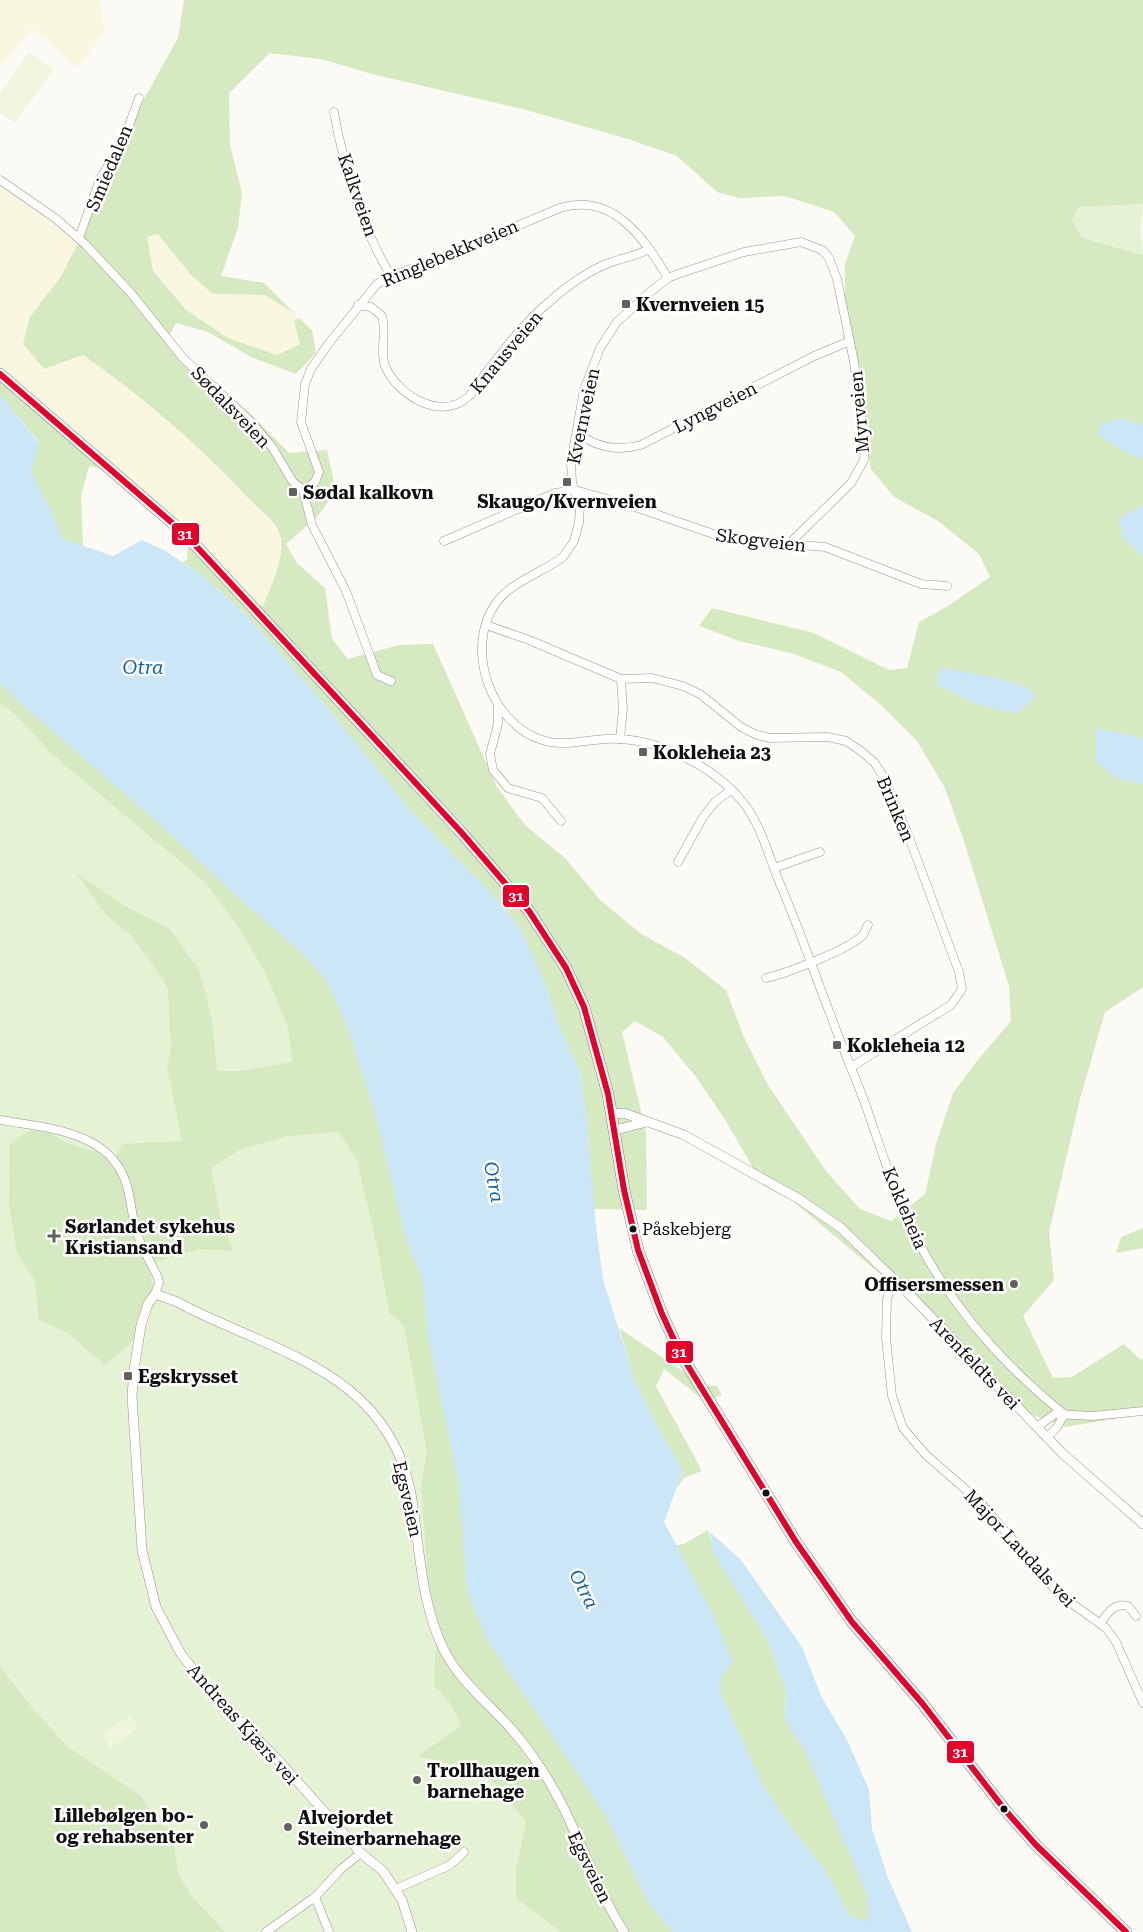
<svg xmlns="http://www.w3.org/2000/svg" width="1143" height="1932" font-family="'Roboto Serif',serif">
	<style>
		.farmland { fill: #f9f7e0 }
		.green { fill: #e5f2d4 }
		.forest { fill: #d6eac1; fill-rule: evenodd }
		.pitch { fill: #eff6dd }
		.water { fill: #cae6f7 }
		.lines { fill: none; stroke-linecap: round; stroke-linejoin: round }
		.minor-casing { stroke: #969592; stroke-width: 9 }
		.tertiary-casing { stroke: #969592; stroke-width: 10 }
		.primary-casing { stroke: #83827f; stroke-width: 12 }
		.minor { stroke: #fffefd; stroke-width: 8 }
		.tertiary { stroke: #fffefd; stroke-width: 9 }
		.primary { stroke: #ede8da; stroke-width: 11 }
		.bus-1-casing { stroke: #fff; stroke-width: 10 }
		.bus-1 { stroke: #e4002b; stroke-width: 6 }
		.poi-dot { fill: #62615f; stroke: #fff; stroke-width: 2 }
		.bus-dot { fill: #0f0f0f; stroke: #fff; stroke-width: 2 }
		.labels { text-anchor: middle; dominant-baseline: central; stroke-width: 5; stroke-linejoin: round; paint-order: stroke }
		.bus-label { font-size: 17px; fill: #0f0f0f; stroke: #fff; text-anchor: start }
		.street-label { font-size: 18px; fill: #0f0f0f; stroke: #fff }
		.poi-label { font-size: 18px; font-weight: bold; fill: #0f0f0f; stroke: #fff; text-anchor: start }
		.water-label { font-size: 19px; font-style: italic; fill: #1364a6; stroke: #fff }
		.line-badge { stroke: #fff; stroke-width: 2 }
		.badge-label { font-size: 14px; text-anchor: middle; font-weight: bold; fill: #fff }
	</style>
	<rect width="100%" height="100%" fill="#fcfaf4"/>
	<g class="farmland">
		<polygon points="0,0 99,0 105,32 76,68 32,28 0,68"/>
		<polygon points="0,181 79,243 61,276 30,317 126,386 169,420 207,456 279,531 282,556 263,607 251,601 0,374"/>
		<polygon points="158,234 191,275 213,294 266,295 295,314 299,318 294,321 300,344 277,355 228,338 186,311 153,271 147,237"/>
	</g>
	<g class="green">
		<polygon points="1130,203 1143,204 1141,229 1143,255 1082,238 1072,220 1077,207"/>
		<polygon points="0,577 349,936 731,1932 0,1932"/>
	</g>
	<g class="forest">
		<path d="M184,0H1143V204L1078,207L1072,220L1082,238L1143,255V425L1122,418L1100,424L1098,434L1132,456L1143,458V505L1119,518L1123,538L1143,557V738L1096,728L1097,762L1116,778L1143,784V987L1105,1012L1080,1099L1049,1232L1054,1280L1023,1316L1053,1378L1072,1377L1124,1344L1141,1360L1143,1358V1414L1066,1427L1030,1414L952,1342L915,1303L753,1168L726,1121L696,1077L663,1037L635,1021L622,1032L646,1132L647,1210L594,1209L587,1122L580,1072L560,1029L543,979L522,931L488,890L415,816L316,694L247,616L208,580L182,562L187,560L188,541L147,499L118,475L113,471L89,466L81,496L83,546L63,539L51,510L30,472L39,442L0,395V374L162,511L251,601L263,606C271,586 289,551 278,530C272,518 256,507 247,497C197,443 143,397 83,355L44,369L23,344L30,317L61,276L86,228L98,192L127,129L178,38ZM270,53L321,59L372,74L526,110L628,139L677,156L717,192L740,198L785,196L834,212L855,236L845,264V314L871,469L894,497L938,521L979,554L990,577L948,606L919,622L907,668L889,670L814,633L712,608L699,626L739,641L791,653L841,672L881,705L917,741L944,786L962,835L1009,986L1011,1021L977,1061L953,1093L936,1144L925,1194L891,1221L860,1209L826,1171L768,1085L744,1037L726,990L685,958L640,933L600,900L566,859L525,825L497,787L433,644L399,645L348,659L332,639L325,588L297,563L286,544L317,517L336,491L327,450L289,453L248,411L202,374L169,336L176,323L208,332L253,358L296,374L316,353L312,330L299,318L294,321L300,344L277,355L228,338L186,310L153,271L147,237L158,234L191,275L213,294L265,295L295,314L264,283L221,276L238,228L242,193L230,145L229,93ZM941,668L994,677L1026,687L1035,696L1016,714L974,703L936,684Z"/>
		<polygon points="0,683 29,711 146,812 260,917 301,952 327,981 348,1029 364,1078 379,1128 404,1233 423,1282 428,1335 459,1486 467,1590 486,1638 606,1816 648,1903 673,1932 561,1932 516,1898 516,1870 526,1821 493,1782 455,1765 418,1756 461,1726 453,1707 434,1685 436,1639 428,1585 421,1483 427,1452 404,1326 389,1312 380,1260 357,1160 339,1132 288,1136 239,1150 211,1168 221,1219 233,1251 199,1249 153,1263 151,1282 168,1298 158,1299 131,1343 105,1365 68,1333 39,1320 35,1281 17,1253 9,1205 10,1144 29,1131 42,1128 65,1142 115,1158 122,1144 182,1141 167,1067 171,1048 168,988 149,959 130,934 107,916 76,873 125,906 170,929 199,970 212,1019 217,1071 241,1071 293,1062 287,1024 266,974 239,928 207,884 52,754 17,716 0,702"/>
		<polygon points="1143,1228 1143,1248 1116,1253 1121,1237"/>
		<polygon points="619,1328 705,1386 717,1386 722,1395 705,1401 664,1369 656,1386 702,1471 684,1478 676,1489 683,1471 657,1426 634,1379"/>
		<polygon points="708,1530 713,1551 767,1639 786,1689 785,1720 805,1751 868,1895 868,1921 850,1916 825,1870 791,1828 763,1785 719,1690 722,1675 677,1545 684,1544"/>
		<polygon points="0,1667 35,1711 68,1747 141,1796 160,1825 171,1829 179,1876 193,1898 225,1932 0,1932"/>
	</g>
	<g class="pitch">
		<polygon points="29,52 54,69 15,123 0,112 0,93"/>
		<polygon points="131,1715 139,1728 110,1748 102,1734"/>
	</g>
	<g class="water">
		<polygon points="0,395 39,443 31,472 51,510 63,539 113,556 142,540 164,550 208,580 247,616 316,694 415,816 488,890 522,931 543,979 560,1029 580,1072 587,1122 596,1227 603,1279 634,1379 657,1426 683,1471 664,1522 713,1614 733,1662 722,1675 719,1690 763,1785 791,1828 825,1870 850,1916 868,1921 867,1895 805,1751 785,1720 786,1689 767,1639 712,1551 710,1532 741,1560 802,1647 821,1696 848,1742 869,1790 872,1829 888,1878 912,1932 673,1932 648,1903 606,1816 486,1638 467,1590 459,1486 428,1335 423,1282 404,1233 379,1128 364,1078 348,1029 327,981 301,952 260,917 146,812 29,711 0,683"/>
		<polygon points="1122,418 1143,425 1143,458 1132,456 1098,435 1100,424"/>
		<polygon points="1143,505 1143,557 1123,538 1119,518"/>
		<polygon points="941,668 994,677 1026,687 1035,696 1016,714 974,703 936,684"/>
		<polygon points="1096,728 1143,738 1143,784 1116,778 1096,762"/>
	</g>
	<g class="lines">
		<g class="minor-casing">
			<g id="minor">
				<path d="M334,112C343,164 363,231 391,276"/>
				<polyline points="0,180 55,218 85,244 130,292 183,358 252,423 272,447 293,482 303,490 312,525 346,591 377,675 391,681"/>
				<polyline points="79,238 100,179 124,139 139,98"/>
				<path d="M358,305L371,307L382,316C387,333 379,354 386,368C399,396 441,421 468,397C476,390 481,379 488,370C507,346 526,321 549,302C566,287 588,271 609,263C622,258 637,256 649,249"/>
				<path d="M577,432C596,448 619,451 641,445L814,356L850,341"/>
				<path d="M303,490L315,482L319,472L301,422L305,384L311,369L329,343L377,284L391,276L430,262L560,208C613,192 644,238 668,278"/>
				<polyline points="444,541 555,493 575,490 632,506 728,539 825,547 921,584 947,586"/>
				<path d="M790,543L851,483L864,460L865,443L854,362L837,279L829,258L822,250L801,242L744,252L678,274L668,278L649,293L617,322L600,348L584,390L571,462L572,482L580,506L579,523L574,541L563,557C542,573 512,581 496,603C464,648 490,723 542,740C563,747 584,740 606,739C657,736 719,768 748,809C761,829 768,852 776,874C785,896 794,917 802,939C812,965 821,991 831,1016C842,1048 856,1078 867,1109C885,1161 901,1214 929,1261C964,1321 1011,1371 1064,1414"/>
				<polyline points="486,625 529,640 621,679 652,678 683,686 700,694 741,727 757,735 770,738 828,737 846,741 861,751 874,762 883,776 907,832 959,972 962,989 951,1005 851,1067"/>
				<polyline points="498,705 498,724 490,754 493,770 508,788 542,798 561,821"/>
				<polyline points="620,739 623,709 621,679"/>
				<polyline points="678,862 703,817 715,802 731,790"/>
				<polyline points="774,868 820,852"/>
				<path d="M766,978C785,974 850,949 863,935C865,932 866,928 868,925"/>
				<path d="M0,1120C44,1128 107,1130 125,1180C132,1198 131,1218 138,1236C143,1251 152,1264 158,1278L159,1283L155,1294"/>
				<polyline points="894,1279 887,1299 886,1338 892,1396 903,1428 926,1455 980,1502 1060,1595 1106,1628 1116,1642 1143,1703"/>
				<polyline points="1037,1427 1055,1414 1093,1416 1143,1411"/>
				<polyline points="1047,1438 1058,1426 1064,1414"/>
				<path d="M1101,1623C1107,1613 1115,1602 1128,1606L1136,1616"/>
				<polyline points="396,1889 450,1865 464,1852"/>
				<polyline points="315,1897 329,1932"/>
				<polyline points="266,1932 315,1897 341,1869 361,1853"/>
			</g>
		</g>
		<g class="tertiary-casing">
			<g id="tertiary">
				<polyline points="612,1114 624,1113 684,1135 799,1199 841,1228 909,1294 1062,1453 1143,1524"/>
				<polyline points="615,1130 647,1122"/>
				<path d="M412,1932L402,1900L383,1871L361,1853L280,1762L210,1691L181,1654L156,1607L142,1550L132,1396L134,1370L141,1325L148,1304L155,1294L175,1301C270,1352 387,1369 411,1494C420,1546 420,1602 444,1650C460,1682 490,1704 513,1731C523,1742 532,1755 540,1767C574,1817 591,1880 624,1932"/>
			</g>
		</g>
		<g class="primary-casing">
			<polyline id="primary" points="0,374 185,534 461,832 529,911 566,968 584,1007 608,1094 624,1190 638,1250 662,1314 680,1353 796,1542 852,1622 922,1703 1005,1810 1036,1845 1126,1932"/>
		</g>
		<use href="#minor" class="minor"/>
		<use href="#tertiary" class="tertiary"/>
		<use href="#primary" class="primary"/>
		<g class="bus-1-casing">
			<polyline id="bus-1" points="0,374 185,534 461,832 529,911 566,968 584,1007 608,1094 624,1190 638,1250 662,1314 680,1353 796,1542 852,1622 922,1703 1005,1810 1036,1845 1126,1932"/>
		</g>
		<use href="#bus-1" class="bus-1"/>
	</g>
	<g class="poi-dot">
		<rect x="621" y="299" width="10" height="10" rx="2.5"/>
		<rect x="562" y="477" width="10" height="10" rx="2.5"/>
		<rect x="288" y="487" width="10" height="10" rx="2.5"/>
		<rect x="638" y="747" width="10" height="10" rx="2.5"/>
		<rect x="832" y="1040" width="10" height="10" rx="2.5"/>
		<path d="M51.5 1228.5h5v5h5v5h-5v5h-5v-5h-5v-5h5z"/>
		<circle cx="1014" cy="1284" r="5"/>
		<rect x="123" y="1371" width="10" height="10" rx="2.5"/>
		<circle cx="417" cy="1780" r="5"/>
		<circle cx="204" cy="1825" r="5"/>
		<circle cx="288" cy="1827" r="5"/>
	</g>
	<g class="bus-dot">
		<circle cx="633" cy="1229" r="4.5"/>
		<circle cx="766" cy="1493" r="4.5"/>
		<circle cx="1004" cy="1809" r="4.5"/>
	</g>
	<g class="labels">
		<g class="bus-label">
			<text x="642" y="1229">Påskebjerg</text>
		</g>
		<g class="street-label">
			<text transform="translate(109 168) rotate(-67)">Smiedalen</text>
			<text transform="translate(358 195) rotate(71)">Kalkveien</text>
			<text transform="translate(450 253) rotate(-23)">Ringlebekkveien</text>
			<text transform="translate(506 352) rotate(-50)">Knausveien</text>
			<text transform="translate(231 407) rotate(46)">Sødalsveien</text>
			<text transform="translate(715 407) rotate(-27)">Lyngveien</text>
			<text transform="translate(859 412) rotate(-95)">Myrveien</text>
			<text transform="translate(583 416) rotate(-78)">Kvernveien</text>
			<text transform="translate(761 540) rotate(7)">Skogveien</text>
			<text transform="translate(896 809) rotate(67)">Brinken</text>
			<text transform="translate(905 1208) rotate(67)">Kokleheia</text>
			<text transform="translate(975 1363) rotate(46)">Arenfeldts vei</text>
			<text transform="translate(408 1499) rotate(77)">Egsveien</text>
			<text transform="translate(1020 1548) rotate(47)">Major Laudals vei</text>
			<text transform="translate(243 1724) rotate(48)">Andreas Kjærs vei</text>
			<text transform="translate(590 1867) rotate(64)">Egsveien</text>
		</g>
		<g class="poi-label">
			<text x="636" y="304">Kvernveien 15</text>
			<text x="303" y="492">Sødal kalkovn</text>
			<text x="567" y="501" text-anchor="middle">Skaugo/Kvernveien</text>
			<text x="653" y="752">Kokleheia 23</text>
			<text x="847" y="1045">Kokleheia 12</text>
			<text x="65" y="1226">Sørlandet sykehus<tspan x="65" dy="21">Kristiansand</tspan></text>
			<text x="1004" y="1284" text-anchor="end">Offisersmessen</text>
			<text x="138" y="1376">Egskrysset</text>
			<text x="427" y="1770">Trollhaugen<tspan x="427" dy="21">barnehage</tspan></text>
			<text x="194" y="1815" text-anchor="end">Lillebølgen bo-<tspan x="194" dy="21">og rehabsenter</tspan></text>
			<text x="298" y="1817">Alvejordet<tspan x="298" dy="21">Steinerbarnehage</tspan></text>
		</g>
		<g class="water-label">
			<text x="143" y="667">Otra</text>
			<text transform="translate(494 1182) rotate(79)">Otra</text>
			<text transform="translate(584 1589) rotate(63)">Otra</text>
		</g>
	</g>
	<g class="line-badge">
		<rect x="171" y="522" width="29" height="24" rx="5" fill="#e4002b"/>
		<rect x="502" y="884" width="28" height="24" rx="5" fill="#e4002b"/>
		<rect x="665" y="1340" width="29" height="24" rx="5" fill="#e4002b"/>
		<rect x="946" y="1740" width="29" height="24" rx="5" fill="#e4002b"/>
	</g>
	<g class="badge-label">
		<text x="185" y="539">31</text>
		<text x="516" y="901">31</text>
		<text x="679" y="1357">31</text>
		<text x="960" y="1757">31</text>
	</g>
</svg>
